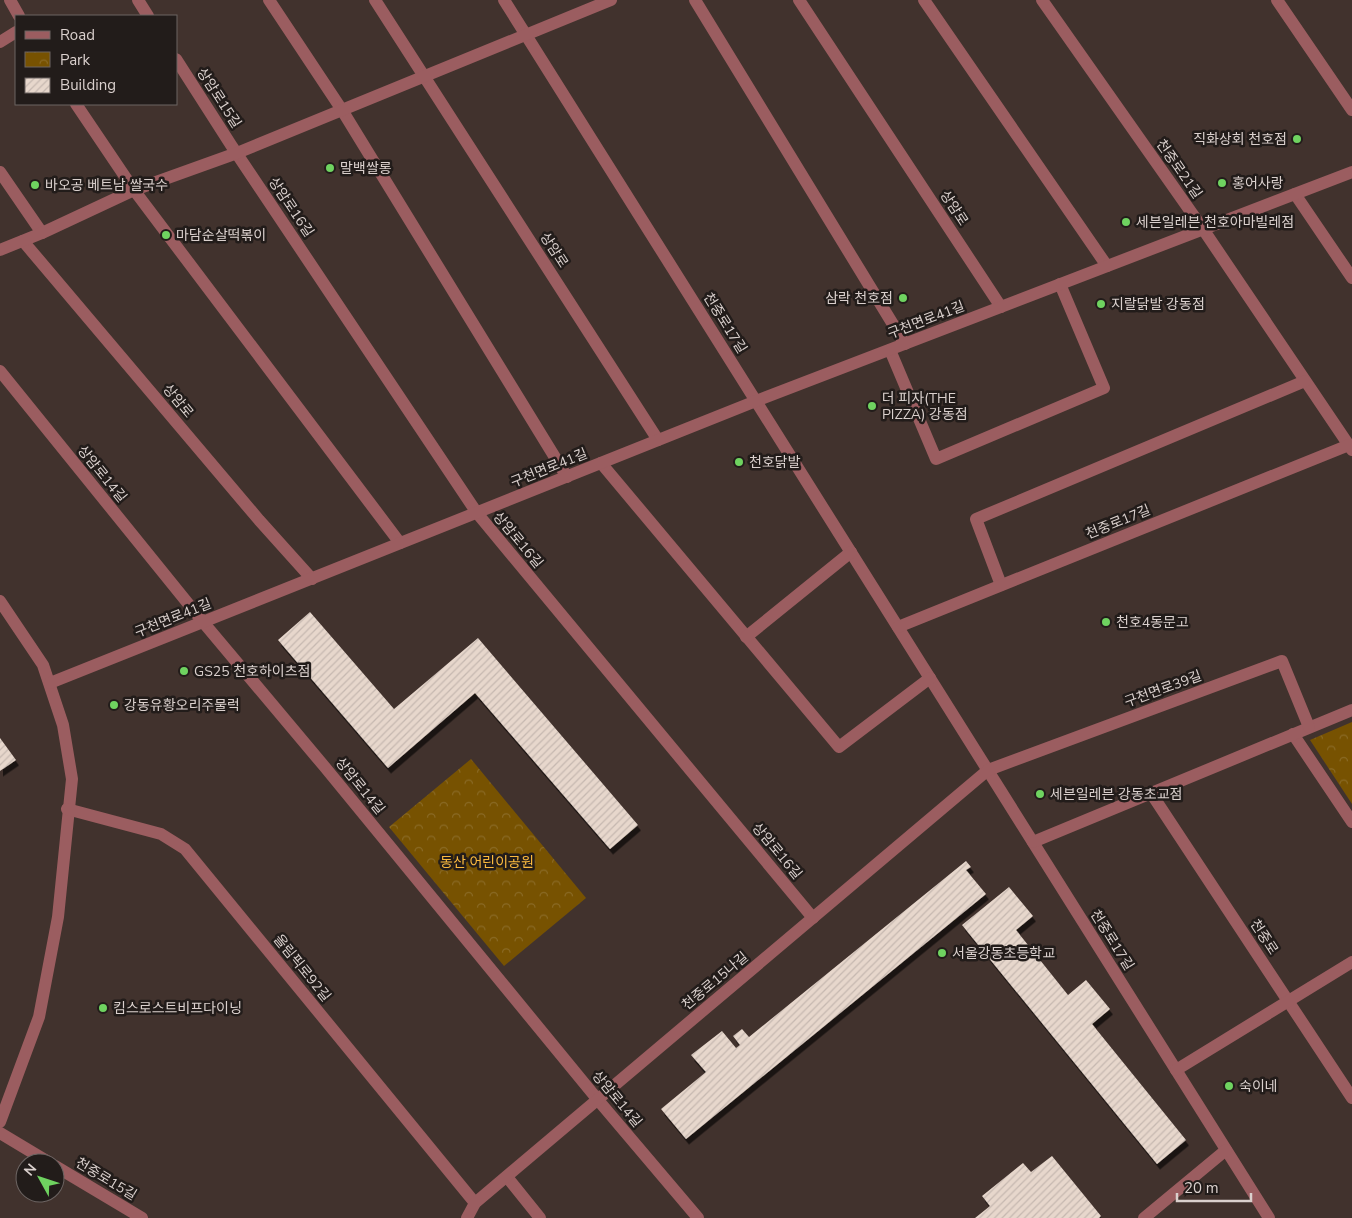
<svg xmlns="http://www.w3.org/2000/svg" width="1352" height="1218" font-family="'Nunito Sans','Noto Sans KR',sans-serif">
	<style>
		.park { fill: url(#park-crowns) }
		.building { fill: url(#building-hatch); filter: url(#shadow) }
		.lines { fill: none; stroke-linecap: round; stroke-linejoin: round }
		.minor { stroke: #9b5d60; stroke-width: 12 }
		.poi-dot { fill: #6fd360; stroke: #221c1a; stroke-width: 2 }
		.labels { text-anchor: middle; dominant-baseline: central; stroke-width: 5; stroke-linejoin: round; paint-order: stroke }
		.street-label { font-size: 14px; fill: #dad0cd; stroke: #221c1a }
		.poi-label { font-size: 14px; fill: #dad0cd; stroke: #221c1a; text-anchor: start }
		.park-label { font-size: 14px; fill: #fbba3f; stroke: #221c1a }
	</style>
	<defs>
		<pattern id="park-crowns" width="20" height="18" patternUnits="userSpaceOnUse" patternTransform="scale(1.25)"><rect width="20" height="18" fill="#775201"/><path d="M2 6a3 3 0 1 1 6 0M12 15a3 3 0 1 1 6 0" fill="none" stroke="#8a6a25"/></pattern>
		<pattern id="building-hatch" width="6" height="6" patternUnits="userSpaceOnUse" patternTransform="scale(1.25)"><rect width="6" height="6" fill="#e7d7cc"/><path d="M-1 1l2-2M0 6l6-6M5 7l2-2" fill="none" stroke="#c6b8b0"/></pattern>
		<filter id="shadow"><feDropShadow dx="3" dy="5.5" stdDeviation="0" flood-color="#0009"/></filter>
	</defs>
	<rect width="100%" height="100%" fill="#41322d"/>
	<g class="park">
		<polygon points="1352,722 1352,804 1310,740"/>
		<polygon points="471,759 586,898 504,966 389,827"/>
	</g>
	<g class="building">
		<polygon points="310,612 394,709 478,638 638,825 610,849 475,693 388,768 278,640"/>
		<polygon points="0,738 16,760 0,771"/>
		<polygon points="966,861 971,867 966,870 986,894 686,1139 661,1109 706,1072 691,1055 722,1031 736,1048 740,1045 733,1036 742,1029 749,1037"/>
		<polygon points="1009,887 1033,916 1016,930 1068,995 1086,980 1110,1009 1092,1024 1186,1140 1157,1164 962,925"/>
		<polygon points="1052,1156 1101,1216 1099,1218 975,1218 990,1206 982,1196 1023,1163 1031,1172"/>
	</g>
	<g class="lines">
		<g class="minor">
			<polyline points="10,0 19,16"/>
			<polyline points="138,0 148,16"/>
			<polyline points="269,0 342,110 567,477"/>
			<polyline points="375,0 658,440"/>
			<polyline points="504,0 1269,1218"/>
			<polyline points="695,0 905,344"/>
			<polyline points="799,0 1001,307"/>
			<polyline points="924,0 1107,266"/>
			<polyline points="1042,0 1203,229 1352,450"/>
			<polyline points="1277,0 1352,110"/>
			<polyline points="0,42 16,32"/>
			<polyline points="176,59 231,145 477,513 813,918"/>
			<polyline points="76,104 134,190 400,543"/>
			<polyline points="0,172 42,233"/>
			<polyline points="1295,194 1352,278"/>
			<polyline points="23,241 259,520 312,579"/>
			<polyline points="0,250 42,233 134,190 237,153 611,0"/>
			<polyline points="890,350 936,459 1104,388 1060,284"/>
			<polyline points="0,371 203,622 324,766 598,1100 698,1218"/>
			<polyline points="601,463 839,747 930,678"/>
			<polyline points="1001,585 976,519 1305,381"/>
			<polyline points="0,601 43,665 63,725 72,779 58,917 39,1017 0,1122"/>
			<polyline points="898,627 1349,445"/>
			<polyline points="746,637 851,552"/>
			<polyline points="50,683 756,401 1352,172"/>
			<polyline points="1293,734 1352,822"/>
			<polyline points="1151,793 1352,1098"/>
			<polyline points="67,809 161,834 185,849 475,1203"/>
			<polyline points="1033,842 1352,710"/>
			<polyline points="1176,1070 1352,962"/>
			<polyline points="0,1133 50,1163"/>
			<polyline points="55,1166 142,1218"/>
			<polyline points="507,1177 540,1218"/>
			<polyline points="467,1218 475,1203 988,770 1282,661 1309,727"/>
			<polyline points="1144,1218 1226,1150"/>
		</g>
	</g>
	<g class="poi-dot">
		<circle cx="1297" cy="139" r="5"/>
		<circle cx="330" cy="168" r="5"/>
		<circle cx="1222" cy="183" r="5"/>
		<circle cx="35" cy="185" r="5"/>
		<circle cx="1126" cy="222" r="5"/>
		<circle cx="166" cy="235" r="5"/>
		<circle cx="903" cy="298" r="5"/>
		<circle cx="1101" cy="304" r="5"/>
		<circle cx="872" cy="406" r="5"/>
		<circle cx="739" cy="462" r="5"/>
		<circle cx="1106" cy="622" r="5"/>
		<circle cx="184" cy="671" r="5"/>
		<circle cx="114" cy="705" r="5"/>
		<circle cx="1040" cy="794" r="5"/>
		<circle cx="942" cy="953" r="5"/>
		<circle cx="103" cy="1008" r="5"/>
		<circle cx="1229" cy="1086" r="5"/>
	</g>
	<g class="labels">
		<g class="street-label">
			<text transform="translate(219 98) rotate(57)">상암로15길</text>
			<text transform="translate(1179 169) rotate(55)">천중로21길</text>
			<text transform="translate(291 207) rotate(56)">상암로16길</text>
			<text transform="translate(954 208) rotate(57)">상암로</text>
			<text transform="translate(554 250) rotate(57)">상암로</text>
			<text transform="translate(926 320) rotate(-21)">구천면로41길</text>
			<text transform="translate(725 323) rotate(58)">천중로17길</text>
			<text transform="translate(178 401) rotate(50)">상암로</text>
			<text transform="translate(549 468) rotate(-22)">구천면로41길</text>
			<text transform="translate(102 474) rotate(51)">상암로14길</text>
			<text transform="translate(1118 522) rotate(-22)">천중로17길</text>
			<text transform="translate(518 540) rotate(50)">상암로16길</text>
			<text transform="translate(173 618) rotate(-22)">구천면로41길</text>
			<text transform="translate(1163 689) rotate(-20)">구천면로39길</text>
			<text transform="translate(360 786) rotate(51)">상암로14길</text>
			<text transform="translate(777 851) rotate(50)">상암로16길</text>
			<text transform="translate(1264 937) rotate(57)">천중로</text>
			<text transform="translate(1112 940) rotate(58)">천중로17길</text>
			<text transform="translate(302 968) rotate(51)">올림픽로92길</text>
			<text transform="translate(715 981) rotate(-40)">천중로15나길</text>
			<text transform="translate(617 1099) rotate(50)">상암로14길</text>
			<text transform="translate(106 1179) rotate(31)">천중로15길</text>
		</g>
		<g class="poi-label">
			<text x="1287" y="139" text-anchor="end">직화상회 천호점</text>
			<text x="340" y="168">말백쌀롱</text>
			<text x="1232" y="183">홍어사랑</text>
			<text x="45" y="185">바오공 베트남 쌀국수</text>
			<text x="1136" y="222">세븐일레븐 천호아마빌레점</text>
			<text x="176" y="235">마담순살떡볶이</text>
			<text x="893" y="298" text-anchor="end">삼락 천호점</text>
			<text x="1111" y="304">지랄닭발 강동점</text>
			<text x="882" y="398">더 피자(THE<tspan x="882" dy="16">PIZZA) 강동점</tspan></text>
			<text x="749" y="462">천호닭발</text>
			<text x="1116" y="622">천호4동문고</text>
			<text x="194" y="671">GS25 천호하이츠점</text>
			<text x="124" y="705">강동유황오리주물럭</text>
			<text x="1050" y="794">세븐일레븐 강동초교점</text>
			<text x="952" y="953">서울강동초등학교</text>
			<text x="113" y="1008">킴스로스트비프다이닝</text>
			<text x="1239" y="1086">숙이네</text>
		</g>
		<g class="park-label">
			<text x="487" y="862">동산 어린이공원</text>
		</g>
	</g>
	<rect x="15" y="15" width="162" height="90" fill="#221c1a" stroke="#6c6462"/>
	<rect x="25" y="31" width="25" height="8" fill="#9b5d60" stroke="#6c6462"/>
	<text x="60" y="40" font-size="15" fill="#dad0cd">Road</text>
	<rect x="25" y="52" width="25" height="15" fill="url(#park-crowns)" stroke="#6c6462"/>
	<text x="60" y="65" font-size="15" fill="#dad0cd">Park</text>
	<rect x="25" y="78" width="25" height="15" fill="url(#building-hatch)" stroke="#6c6462"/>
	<text x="60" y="90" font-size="15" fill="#dad0cd">Building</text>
	<g transform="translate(40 1178) rotate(310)"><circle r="24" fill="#221c1a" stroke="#6c6462"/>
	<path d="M0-4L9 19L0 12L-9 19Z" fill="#6fd360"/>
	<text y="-8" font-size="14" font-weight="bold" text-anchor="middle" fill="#dad0cd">N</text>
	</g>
	<path d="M1177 1193v8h74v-8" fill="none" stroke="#dad0cd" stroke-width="2.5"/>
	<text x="1184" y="1193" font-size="15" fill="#dad0cd" stroke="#221c1a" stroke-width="4" paint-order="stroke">20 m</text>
</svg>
